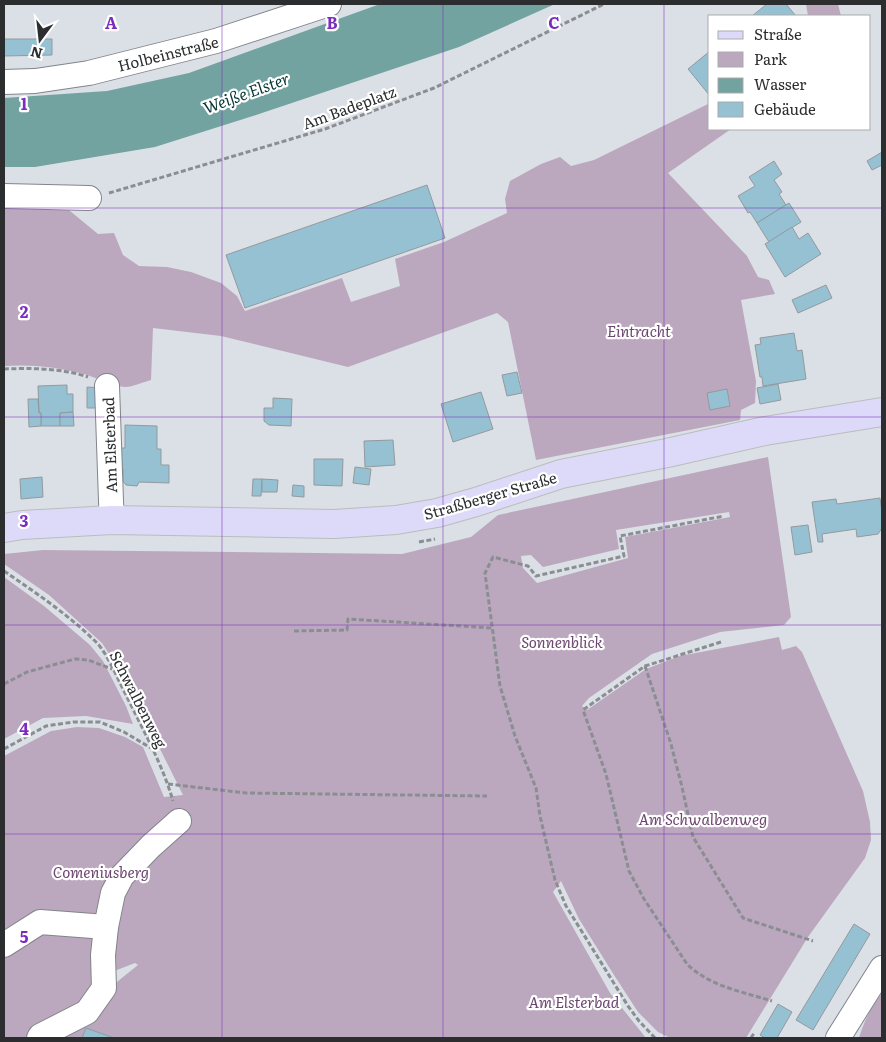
<svg xmlns="http://www.w3.org/2000/svg" width="886" height="1042" font-family="Literata,serif">
	<style>
		.green { fill: #bca8be; fill-rule: evenodd }
		.water { fill: #73a3a0 }
		.building { fill: #96c1d2; stroke: #929a9d }
		.lines { fill: none; stroke-linecap: round; stroke-linejoin: round }
		.minor-casing { stroke: #81858b; stroke-width: 26 }
		.major-casing { stroke: #bbbcbc; stroke-width: 30 }
		.path { stroke: #8a8e92; stroke-width: 3; stroke-dasharray: 5 2.5; stroke-linecap: butt }
		.minor { stroke: #fff; stroke-width: 24 }
		.major { stroke: #dddaf9; stroke-width: 28 }
		.grid { fill: none; stroke: #7b2cbf; stroke-width: 1; stroke-opacity: 0.55 }
		.labels { text-anchor: middle; dominant-baseline: central; stroke-width: 4.5; stroke-linejoin: round; paint-order: stroke }
		.street-label { font-size: 15px; fill: #2b2d2f; stroke: #fff }
		.park-label { font-size: 15px; font-style: italic; fill: #6d4771; stroke: #fff }
		.water-label { font-size: 16px; font-style: italic; fill: #063735; stroke: #fff }
		.grid-label { font-size: 16px; text-anchor: middle; font-weight: bold; fill: #7b2cbf; stroke: #fff; stroke-width: 4.5; stroke-linejoin: round; paint-order: stroke }
	</style>
	<rect width="100%" height="100%" fill="#dbe0e6"/>
	<g class="green">
		<polygon points="806,4 838,4 841,16 808,16"/>
		<path d="M710,103V129H731L668,173L747,256L758,277L769,280L775,294L741,300L756,381L755,403L741,410L740,420L536,460L508,322L497,313L348,367L221,336L153,328L151,380C143,382 133,387 125,387C110,386 98,378 84,374C59,367 30,364 4,366V202L58,201L98,234L114,233L123,255L139,266L167,267L191,272L221,283L237,296L245,311L342,278L351,302L400,286L395,259L444,242L507,213L505,199L510,181L541,164L560,157L571,166L594,160Z"/>
		<path d="M768,457L791,617L784,625L720,632L652,654L589,698L582,706L587,710L646,669L680,656L779,637L782,650L796,646L802,652L863,791L870,822L871,840L865,858L808,937L746,1038H670L658,1032L638,1012L614,975L579,919L561,881L553,892L610,993L646,1038H4V756L51,731L77,727L99,728L125,737L143,747L164,797L183,795L123,675L102,643L49,595L4,564V554L43,550L402,554L471,537L498,515ZM729,512L730,517L625,537L628,558L537,583L523,568L521,556L531,555L543,567L619,549L616,530ZM135,963L138,965L118,981L106,997L99,977Z"/>
		<polygon points="4,577 44,606 90,645 103,661 126,706 133,724 86,716 43,718 4,739"/>
		<path d="M882,993V1038H859C864,1021 871,1007 882,993Z"/>
	</g>
	<polygon class="water" points="380,4 555,4 459,47 256,115 155,147 35,167 4,167 4,98 107,91 189,73"/>
	<g class="building">
		<polygon points="767,4 786,4 796,16 752,16"/>
		<polygon points="4,39 52,39 52,55 4,56"/>
		<polygon points="710,51 710,96 688,69"/>
		<polygon points="882,152 882,165 872,170 867,161"/>
		<polygon points="774,161 782,174 774,180 782,192 779,194 786,205 757,223 750,212 748,213 738,196 755,186 749,177"/>
		<polygon points="427,185 445,238 245,308 226,255"/>
		<polygon points="789,203 801,222 769,242 757,223"/>
		<polygon points="792,227 799,239 808,233 821,254 785,277 765,244"/>
		<polygon points="826,285 832,298 798,313 792,300"/>
		<polygon points="794,333 797,351 802,350 806,379 763,386 762,377 760,377 755,345 761,344 760,338"/>
		<polygon points="517,372 522,393 507,396 502,375"/>
		<polygon points="778,384 781,400 760,404 757,388"/>
		<polygon points="67,385 67,394 73,394 73,412 60,413 60,426 41,426 41,413 39,413 38,386"/>
		<polygon points="87,387 101,388 101,408 87,408"/>
		<polygon points="727,389 730,406 710,410 707,393"/>
		<polygon points="481,392 493,429 453,442 441,404"/>
		<polygon points="273,398 292,399 291,426 269,425 264,421 264,408 273,408"/>
		<polygon points="28,399 38,399 39,413 41,413 41,426 29,427"/>
		<polygon points="73,412 74,426 60,426 60,413"/>
		<polygon points="125,425 157,426 157,449 161,449 161,465 169,465 169,483 139,482 137,486 126,485 123,481 123,469 120,469 120,448 125,448"/>
		<polygon points="393,440 395,465 365,467 364,441"/>
		<polygon points="314,459 343,459 342,486 314,485"/>
		<polygon points="355,467 371,469 369,485 353,483"/>
		<polygon points="42,477 43,497 21,499 20,479"/>
		<polygon points="253,479 262,479 261,496 252,496"/>
		<polygon points="262,479 278,480 277,492 262,492"/>
		<polygon points="293,485 304,486 304,497 292,496"/>
		<polygon points="880,498 882,512 882,528 878,534 857,537 856,529 822,534 823,542 818,542 812,502 836,499 837,504"/>
		<polygon points="808,525 812,552 795,555 791,527"/>
		<polygon points="854,924 870,934 813,1030 796,1020"/>
		<polygon points="778,1004 792,1012 777,1038 765,1038 760,1035"/>
		<polygon points="86,1028 114,1038 82,1038"/>
	</g>
	<g class="lines">
		<g class="minor-casing">
			<g id="minor">
				<polyline points="4,82 35,81 89,73 216,41 329,4"/>
				<polyline points="4,196 89,198"/>
				<polyline points="107,386 111,501 112,520"/>
				<polyline points="4,945 40,922 106,927"/>
				<polyline points="39,1038 40,1036 87,1012 104,988 103,955 106,927 113,893 122,876 151,846 179,821"/>
				<polyline points="838,1038 882,968"/>
			</g>
		</g>
		<g class="major-casing">
			<polyline id="major" points="4,528 22,525 112,520 334,524 396,520 437,513 476,502 561,474 667,453 765,431 882,412"/>
		</g>
		<g class="path">
			<polyline points="109,193 325,129 434,88 604,4"/>
			<path d="M4,369C31,368 62,368 88,377"/>
			<polyline points="419,542 435,539"/>
			<path d="M4,571C36,593 69,615 97,643C107,653 118,680 125,693C142,728 162,763 173,801"/>
			<polyline points="294,631 347,630 348,619 492,628"/>
			<path d="M721,642L645,666L583,710L606,774L629,871L644,899L687,964C709,986 743,992 772,1001"/>
			<polyline points="645,666 671,744 682,787 693,837 743,918 813,941"/>
			<polyline points="4,684 27,672 75,659 88,660 112,669"/>
			<polyline points="4,749 46,726 73,722 100,722 124,732 151,748"/>
			<polyline points="168,784 246,793 487,796"/>
			<polyline points="655,1038 639,1021 628,1006 566,906 555,880 540,816 536,788 515,736 500,686 485,573 493,557 528,566 536,576 624,556 620,536 724,516"/>
			<polyline points="751,1038 754,1033"/>
		</g>
		<use href="#minor" class="minor"/>
		<use href="#major" class="major"/>
	</g>
	<path class="grid" d="M222,4V1038M443,4V1038M664,4V1038M4,208H882M4,417H882M4,625H882M4,834H882"/>
	<g class="labels">
		<g class="street-label">
			<text transform="translate(168 53) rotate(-14)">Holbeinstraße</text>
			<text transform="translate(349 107) rotate(-20)">Am Badeplatz</text>
			<text transform="translate(109 445) rotate(-92)">Am Elsterbad</text>
			<text transform="translate(490 495) rotate(-16)">Straßberger Straße</text>
			<text transform="translate(139 699) rotate(63)">Schwalbenweg</text>
		</g>
		<g class="park-label">
			<text x="639" y="330">Eintracht</text>
			<text x="562" y="641">Sonnenblick</text>
			<text x="703" y="818">Am Schwalbenweg</text>
			<text x="101" y="871">Comeniusberg</text>
			<text x="574" y="1001">Am Elsterbad</text>
		</g>
		<g class="water-label">
			<text transform="translate(246 92) rotate(-20)">Weiße Elster</text>
		</g>
	</g>
	<g class="grid-label">
		<text x="111" y="29">A</text>
		<text x="332" y="29">B</text>
		<text x="554" y="29">C</text>
		<text x="24" y="110">1</text>
		<text x="24" y="318">2</text>
		<text x="24" y="527">3</text>
		<text x="24" y="735">4</text>
		<text x="24" y="943">5</text>
	</g>
	<rect width="886" height="1042" fill="none" stroke="#2b2d2f" stroke-width="10"/>
	<rect x="708" y="15" width="162" height="115" fill="#ffffff" stroke="#aaabac"/>
	<rect x="718" y="31" width="25" height="8" fill="#dddaf9" stroke="#aaabac"/>
	<text x="754" y="40" font-size="15" fill="#2b2d2f">Straße</text>
	<rect x="718" y="52" width="25" height="15" fill="#bca8be" stroke="#aaabac"/>
	<text x="754" y="65" font-size="15" fill="#2b2d2f">Park</text>
	<rect x="718" y="78" width="25" height="15" fill="#73a3a0" stroke="#aaabac"/>
	<text x="754" y="90" font-size="15" fill="#2b2d2f">Wasser</text>
	<rect x="718" y="102" width="25" height="15" fill="#96c1d2" stroke="#aaabac"/>
	<text x="754" y="115" font-size="15" fill="#2b2d2f">Gebäude</text>
	<g transform="translate(40 40) rotate(195)" stroke="#ffffff" stroke-width="4" paint-order="stroke">
	<path d="M0-4L9 19L0 12L-9 19Z" fill="#2b2d2f"/>
	<text y="-8" font-size="14" font-weight="bold" text-anchor="middle" fill="#2b2d2f">N</text>
	</g>
</svg>
